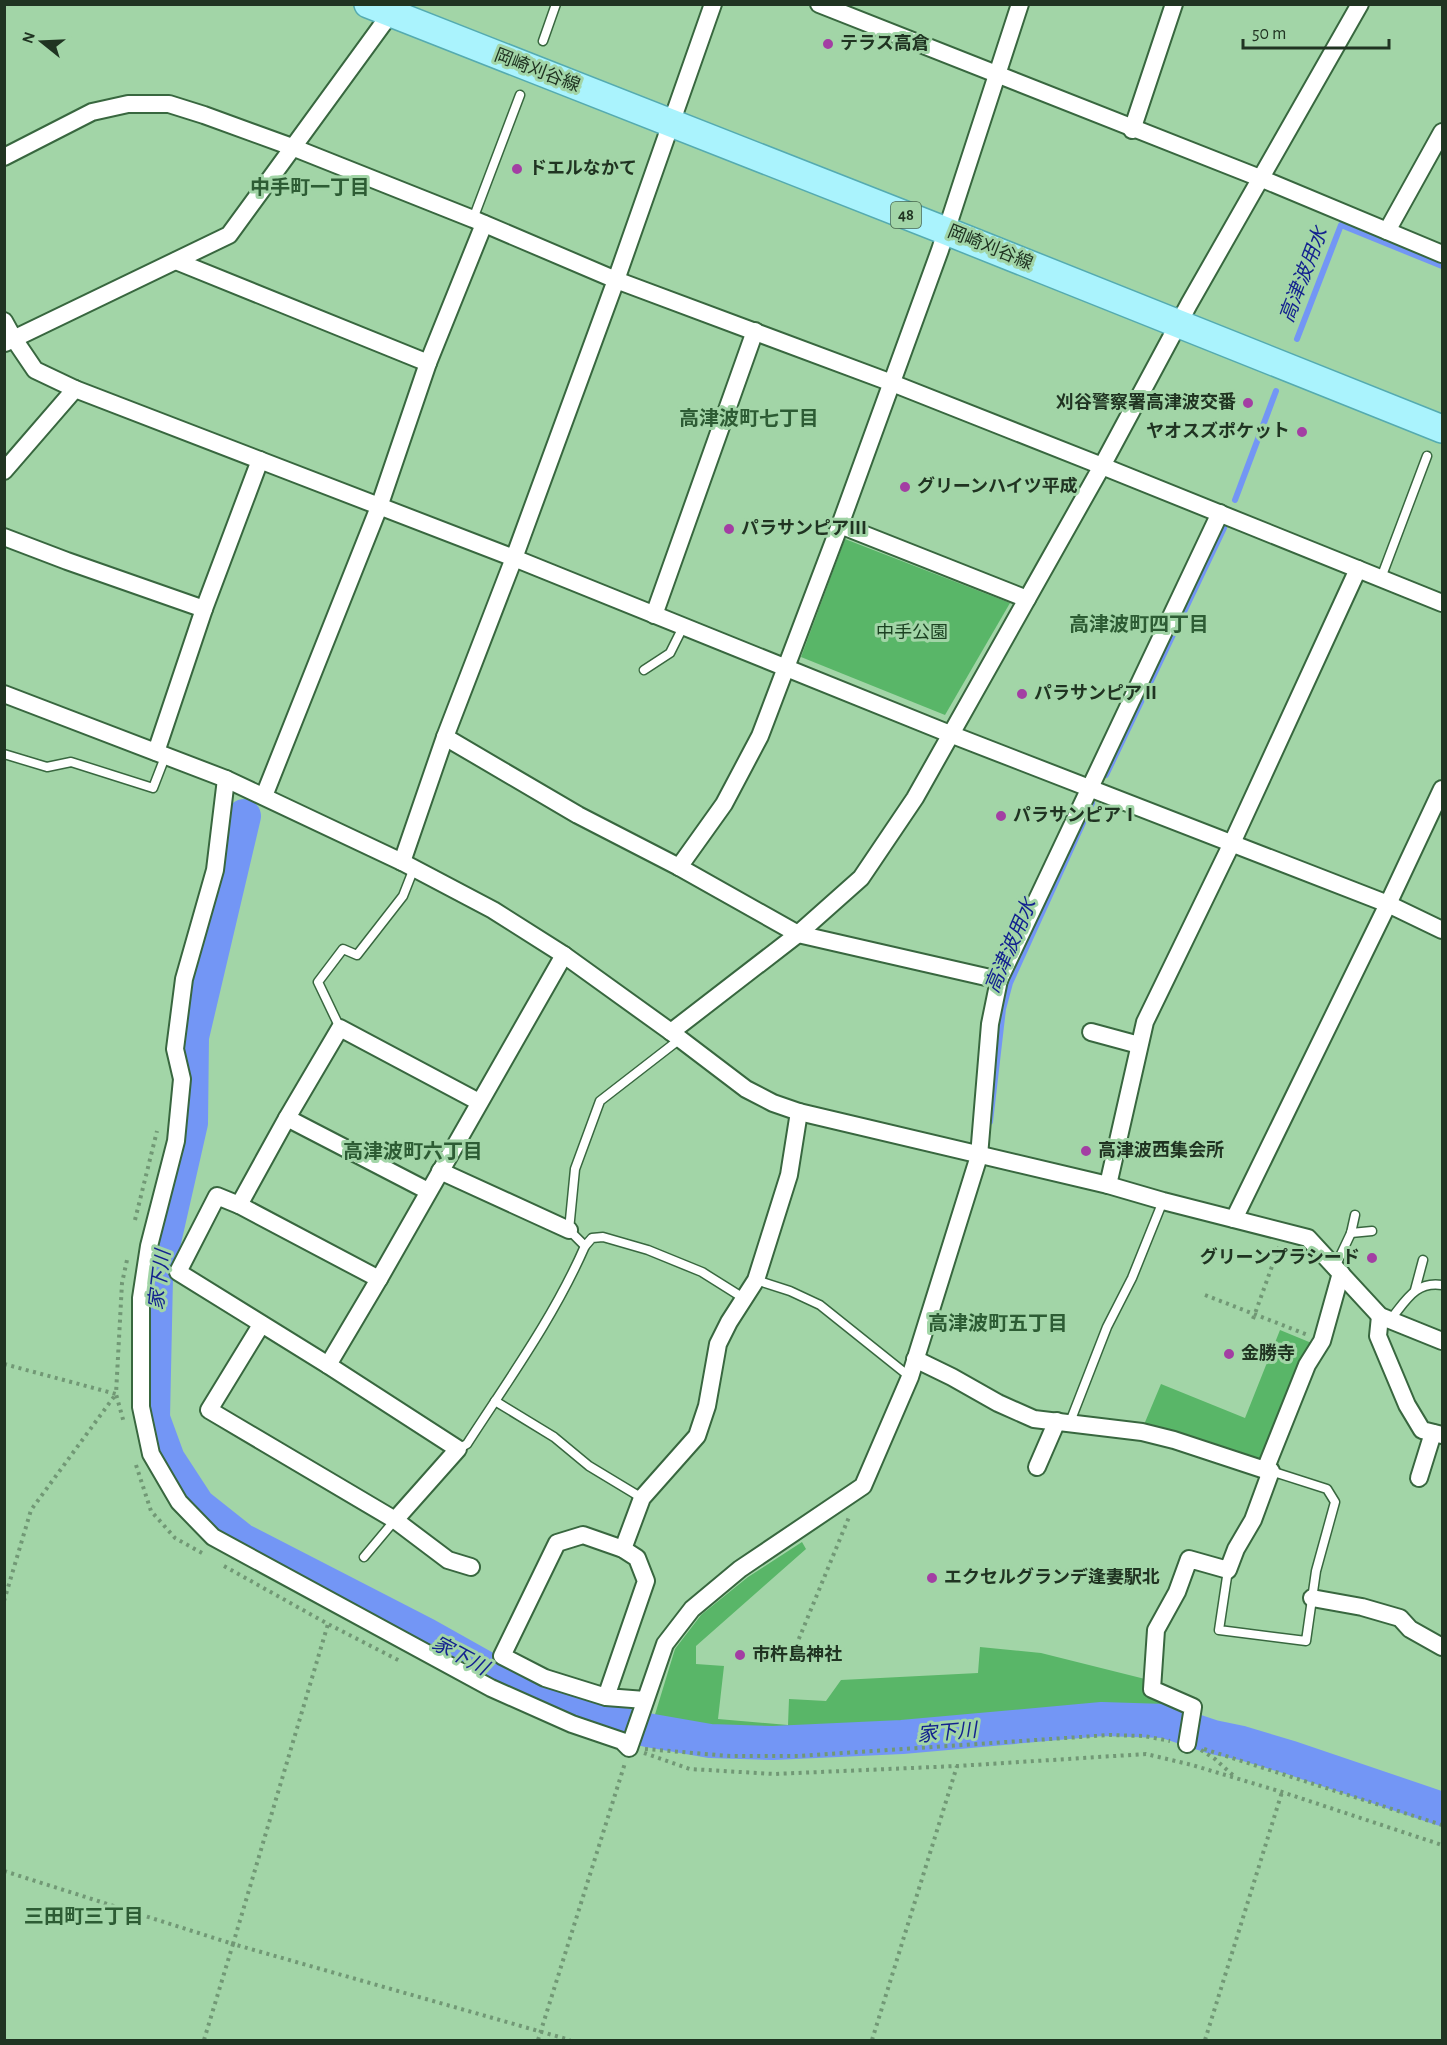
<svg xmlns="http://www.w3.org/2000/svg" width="1447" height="2045" font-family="'Alegreya Sans','Noto Sans JP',sans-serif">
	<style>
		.green { fill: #59b668 }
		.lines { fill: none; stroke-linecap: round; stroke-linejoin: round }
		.stream { stroke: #7396f5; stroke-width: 6 }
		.river { stroke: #7396f5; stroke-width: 34 }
		.lane-casing { stroke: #38673f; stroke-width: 11 }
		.street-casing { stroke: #38673f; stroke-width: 20 }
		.primary-casing { stroke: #55abb0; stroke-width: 30 }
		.path { stroke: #719875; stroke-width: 4; stroke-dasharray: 3 4.5; stroke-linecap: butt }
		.lane { stroke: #fff; stroke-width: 8 }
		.street { stroke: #fff; stroke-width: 16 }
		.primary { stroke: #aaf3fd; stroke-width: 27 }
		.poi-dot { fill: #a33ea3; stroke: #a2d5a7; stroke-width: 2 }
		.labels { text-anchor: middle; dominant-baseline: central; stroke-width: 6; stroke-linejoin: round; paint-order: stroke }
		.shield { fill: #a2d5a7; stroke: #47644a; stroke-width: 1.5 }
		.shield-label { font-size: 16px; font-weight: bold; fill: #203422 }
		.poi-label { font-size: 18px; font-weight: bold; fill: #203422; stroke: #a2d5a7; text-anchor: start }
		.street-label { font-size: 18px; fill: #203422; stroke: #a2d5a7 }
		.park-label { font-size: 18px; fill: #1c4222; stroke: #a2d5a7 }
		.neighbourhood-label { font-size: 20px; font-weight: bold; fill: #2d5c34; stroke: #a2d5a7 }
		.water-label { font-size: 20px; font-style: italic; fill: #13228f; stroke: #a2d5a7 }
	</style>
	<rect width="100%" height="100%" fill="#a2d5a7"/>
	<g class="green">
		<polygon points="845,539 1010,603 945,715 801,657"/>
		<polygon points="1280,1330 1314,1344 1262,1463 1143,1427 1161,1384 1245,1418"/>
		<path d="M802,1542L806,1549L696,1646V1664L724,1666L718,1719L788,1725L789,1699L826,1701L841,1680L978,1673L980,1647L1041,1653L1145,1679L1187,1711L1185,1721L1164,1716L1102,1712L824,1735C809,1727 786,1733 769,1733C730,1732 691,1727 653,1721L675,1649L701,1615L748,1577Z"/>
	</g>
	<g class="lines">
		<g class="stream">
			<polyline points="1297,339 1341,225 1442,266"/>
			<polyline points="1235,500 1276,391"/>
			<polyline points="1106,775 1224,528"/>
			<polyline points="990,1122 1003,1009 1010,983 1092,803"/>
		</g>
		<polyline class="river" points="244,816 192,1037 191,1123 156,1277 153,1418 168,1459 198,1505 242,1540 425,1634 530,1693 588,1717 647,1730 710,1741 773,1743 902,1737 1102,1719 1165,1721 1213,1737 1242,1743 1292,1758 1442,1809"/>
		<g class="lane-casing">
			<g id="lane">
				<polyline points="543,41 556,4"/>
				<polyline points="473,219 520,95"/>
				<polyline points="1381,578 1427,456"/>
				<polyline points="644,670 670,653 683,627"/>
				<polyline points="4,754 47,767 71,762 153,788 165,757"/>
				<polyline points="340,1028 318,982 343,949 357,955 403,896 414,868"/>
				<polyline points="680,1039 600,1101 575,1169 569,1230 585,1246 592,1238 603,1237 648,1250 702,1272 745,1299"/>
				<polyline points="1351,1233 1372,1231"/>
				<polyline points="1335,1267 1351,1233 1355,1215"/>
				<polyline points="756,1280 790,1291 820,1305 910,1377"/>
				<polyline points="1415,1290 1423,1260"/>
				<path d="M1390,1320C1406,1301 1415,1281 1442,1285"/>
				<polyline points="495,1401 554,1437 589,1466 642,1498"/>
				<polyline points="1070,1422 1107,1327 1132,1278 1163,1201"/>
				<path d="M458,1449L467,1444C509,1379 554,1317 585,1246"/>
				<polyline points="364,1557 395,1520"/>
				<polyline points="1228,1570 1219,1630 1306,1641 1316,1571 1335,1502 1327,1489 1271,1471"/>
			</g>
		</g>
		<g class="street-casing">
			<g id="street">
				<polyline points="819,4 1260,178 1442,254"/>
				<polyline points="1360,4 1189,304 1102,466 1442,603"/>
				<polyline points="1132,130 1174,4"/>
				<polyline points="4,157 92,112 128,104 169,104 204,115 292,147 473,219 616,280 892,383 1102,466 915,798 861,878 798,934 671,1032 746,1089 773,1103 799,1112 1108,1185 1163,1201 1308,1238 1380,1316 1442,1341"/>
				<polyline points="1387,231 1442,132"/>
				<polyline points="176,261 428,363"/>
				<polyline points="4,321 14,339 35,370 75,389 514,558 950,734 1388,904 1442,930"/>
				<polyline points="5,343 229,235 396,6"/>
				<polyline points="4,471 75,389"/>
				<polyline points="840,525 1027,599"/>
				<polyline points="4,537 67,561 204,609"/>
				<polyline points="654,615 755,331"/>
				<polyline points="4,694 226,779 402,862 493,910 564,955 671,1032"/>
				<polyline points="445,737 578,815 679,867 798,934 999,980 1220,513"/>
				<polyline points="156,752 204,609 260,460"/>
				<polyline points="226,779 215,870 184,979 175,1049 182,1079 176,1141 149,1246 141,1298 141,1407 151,1454 179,1502 213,1537 491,1688 572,1724 622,1741 629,1748 665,1644 692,1609 740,1569 863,1486 910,1377 979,1156 990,1024 999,980"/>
				<polyline points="264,796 379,507 428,363 484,224"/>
				<polyline points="402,862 445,737 514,558 616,280 713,4"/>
				<polyline points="679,867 724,804 760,736 840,525 940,250 1020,4"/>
				<polyline points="1091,1032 1139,1045"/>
				<polyline points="440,1171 569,1230"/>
				<polyline points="1108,1185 1145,1022 1232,843 1358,569"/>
				<polyline points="428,1191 287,1118 340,1028 479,1102"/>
				<polyline points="239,1205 379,1279 564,955"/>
				<polyline points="1234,1219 1388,904 1442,789"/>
				<polyline points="1380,1316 1378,1336 1407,1405 1422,1430 1442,1435"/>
				<polyline points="261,1325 209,1410 395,1520 458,1449 328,1365 178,1272 217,1196 239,1205 287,1118"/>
				<polyline points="915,1359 952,1377 998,1403 1034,1419 1142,1432 1174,1440 1265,1470 1307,1365 1322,1341 1341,1273"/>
				<polyline points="328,1365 379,1279"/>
				<polyline points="1037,1467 1057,1421"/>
				<polyline points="1419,1478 1433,1433"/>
				<polyline points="395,1520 448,1560 471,1567"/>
				<polyline points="623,1549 642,1498 697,1436 707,1406 718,1344 729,1322 756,1280 789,1175 799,1112"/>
				<polyline points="1312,1598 1362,1607 1400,1618 1410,1629 1442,1647"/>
				<polyline points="606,1697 646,1581 637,1558 623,1549 583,1535 557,1543 502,1656 545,1678 606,1697 645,1700"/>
				<polyline points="1187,1744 1193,1707 1152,1689 1156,1630 1177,1592 1189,1559 1228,1570 1236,1549 1253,1520 1271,1471 1265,1470"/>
			</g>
		</g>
		<g class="primary-casing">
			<polyline id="primary" points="368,4 946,231 1442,429"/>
		</g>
		<g class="path">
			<polyline points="135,1220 157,1131"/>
			<polyline points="1205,1295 1308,1335"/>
			<polyline points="1253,1319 1279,1247"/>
			<polyline points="4,1364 116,1394 122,1283 127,1260"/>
			<polyline points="136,1465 151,1511 175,1538 202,1553"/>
			<polyline points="224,1566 328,1624 400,1661"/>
			<polyline points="4,1601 31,1510 116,1394 124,1423"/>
			<polyline points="759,1656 791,1658 849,1517"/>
			<polyline points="645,1749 730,1756 798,1756 1110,1735 1144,1736 1170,1741"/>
			<polyline points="1204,1749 1442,1825"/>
			<polyline points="1201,1750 1215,1759 1235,1777"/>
			<polyline points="644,1753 690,1769 774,1774 957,1766 1146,1754 1192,1765 1282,1792 1442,1845"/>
			<polyline points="4,1871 233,1944 328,1624"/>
			<polyline points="204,2040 233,1944 570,2040"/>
			<polyline points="538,2040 625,1763"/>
			<polyline points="872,2040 957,1766"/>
			<polyline points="1205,2040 1282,1792"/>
		</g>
		<use href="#lane" class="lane"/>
		<use href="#street" class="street"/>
		<use href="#primary" class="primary"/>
	</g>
	<g class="poi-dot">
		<circle cx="828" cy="44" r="6"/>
		<circle cx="517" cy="169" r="6"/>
		<circle cx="1248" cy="403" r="6"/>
		<circle cx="1302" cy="432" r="6"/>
		<circle cx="905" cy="487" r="6"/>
		<circle cx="729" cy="529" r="6"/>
		<circle cx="1022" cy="694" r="6"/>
		<circle cx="1001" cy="816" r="6"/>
		<circle cx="1086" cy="1151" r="6"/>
		<circle cx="1372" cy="1258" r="6"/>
		<circle cx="1229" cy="1354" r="6"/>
		<circle cx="932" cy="1578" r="6"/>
		<circle cx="740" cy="1655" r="6"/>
	</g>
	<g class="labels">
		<rect class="shield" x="891" y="202" width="30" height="26" rx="4.5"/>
		<g class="shield-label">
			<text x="906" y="215">48</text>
		</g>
		<g class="poi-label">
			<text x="840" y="44">テラス高倉</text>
			<text x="529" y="169">ドエルなかて</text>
			<text x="1236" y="403" text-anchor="end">刈谷警察署高津波交番</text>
			<text x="1290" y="432" text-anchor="end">ヤオスズポケット</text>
			<text x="917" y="487">グリーンハイツ平成</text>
			<text x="741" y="529">パラサンピアⅢ</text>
			<text x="1034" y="694">パラサンピアⅡ</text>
			<text x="1013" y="816">パラサンピアⅠ</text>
			<text x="1098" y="1151">高津波西集会所</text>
			<text x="1360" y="1258" text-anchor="end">グリーンプラシード</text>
			<text x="1241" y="1354">金勝寺</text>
			<text x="944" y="1578">エクセルグランデ逢妻駅北</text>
			<text x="752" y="1655">市杵島神社</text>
		</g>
		<g class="street-label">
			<text transform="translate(537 71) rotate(21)">岡崎刈谷線</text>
			<text transform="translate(990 248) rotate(22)">岡崎刈谷線</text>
		</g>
		<g class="park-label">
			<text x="912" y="633">中手公園</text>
		</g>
		<g class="neighbourhood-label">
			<text x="310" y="188">中手町一丁目</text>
			<text x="749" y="419">高津波町七丁目</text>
			<text x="1139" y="625">高津波町四丁目</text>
			<text x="413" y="1152">高津波町六丁目</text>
			<text x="998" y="1324">高津波町五丁目</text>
			<text x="84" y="1917">三田町三丁目</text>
		</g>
		<g class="water-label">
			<text transform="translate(1304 275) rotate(-69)">高津波用水</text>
			<text transform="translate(1011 946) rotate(-67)">高津波用水</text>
			<text transform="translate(160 1280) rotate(-83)">家下川</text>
			<text transform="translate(460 1656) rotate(28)">家下川</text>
			<text transform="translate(947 1733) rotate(-5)">家下川</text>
		</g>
	</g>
	<rect width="1447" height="2045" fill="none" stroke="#203422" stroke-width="12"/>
	<g transform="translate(42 42) rotate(288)" stroke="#a2d5a7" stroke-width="4.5" paint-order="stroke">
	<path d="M0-4.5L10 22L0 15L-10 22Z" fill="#203422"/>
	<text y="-9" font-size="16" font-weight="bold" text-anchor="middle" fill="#203422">N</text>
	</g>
	<path d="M1243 39v9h146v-9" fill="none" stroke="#203422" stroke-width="3"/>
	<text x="1252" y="39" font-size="18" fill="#203422" stroke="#a2d5a7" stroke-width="4.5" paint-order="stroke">50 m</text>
</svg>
